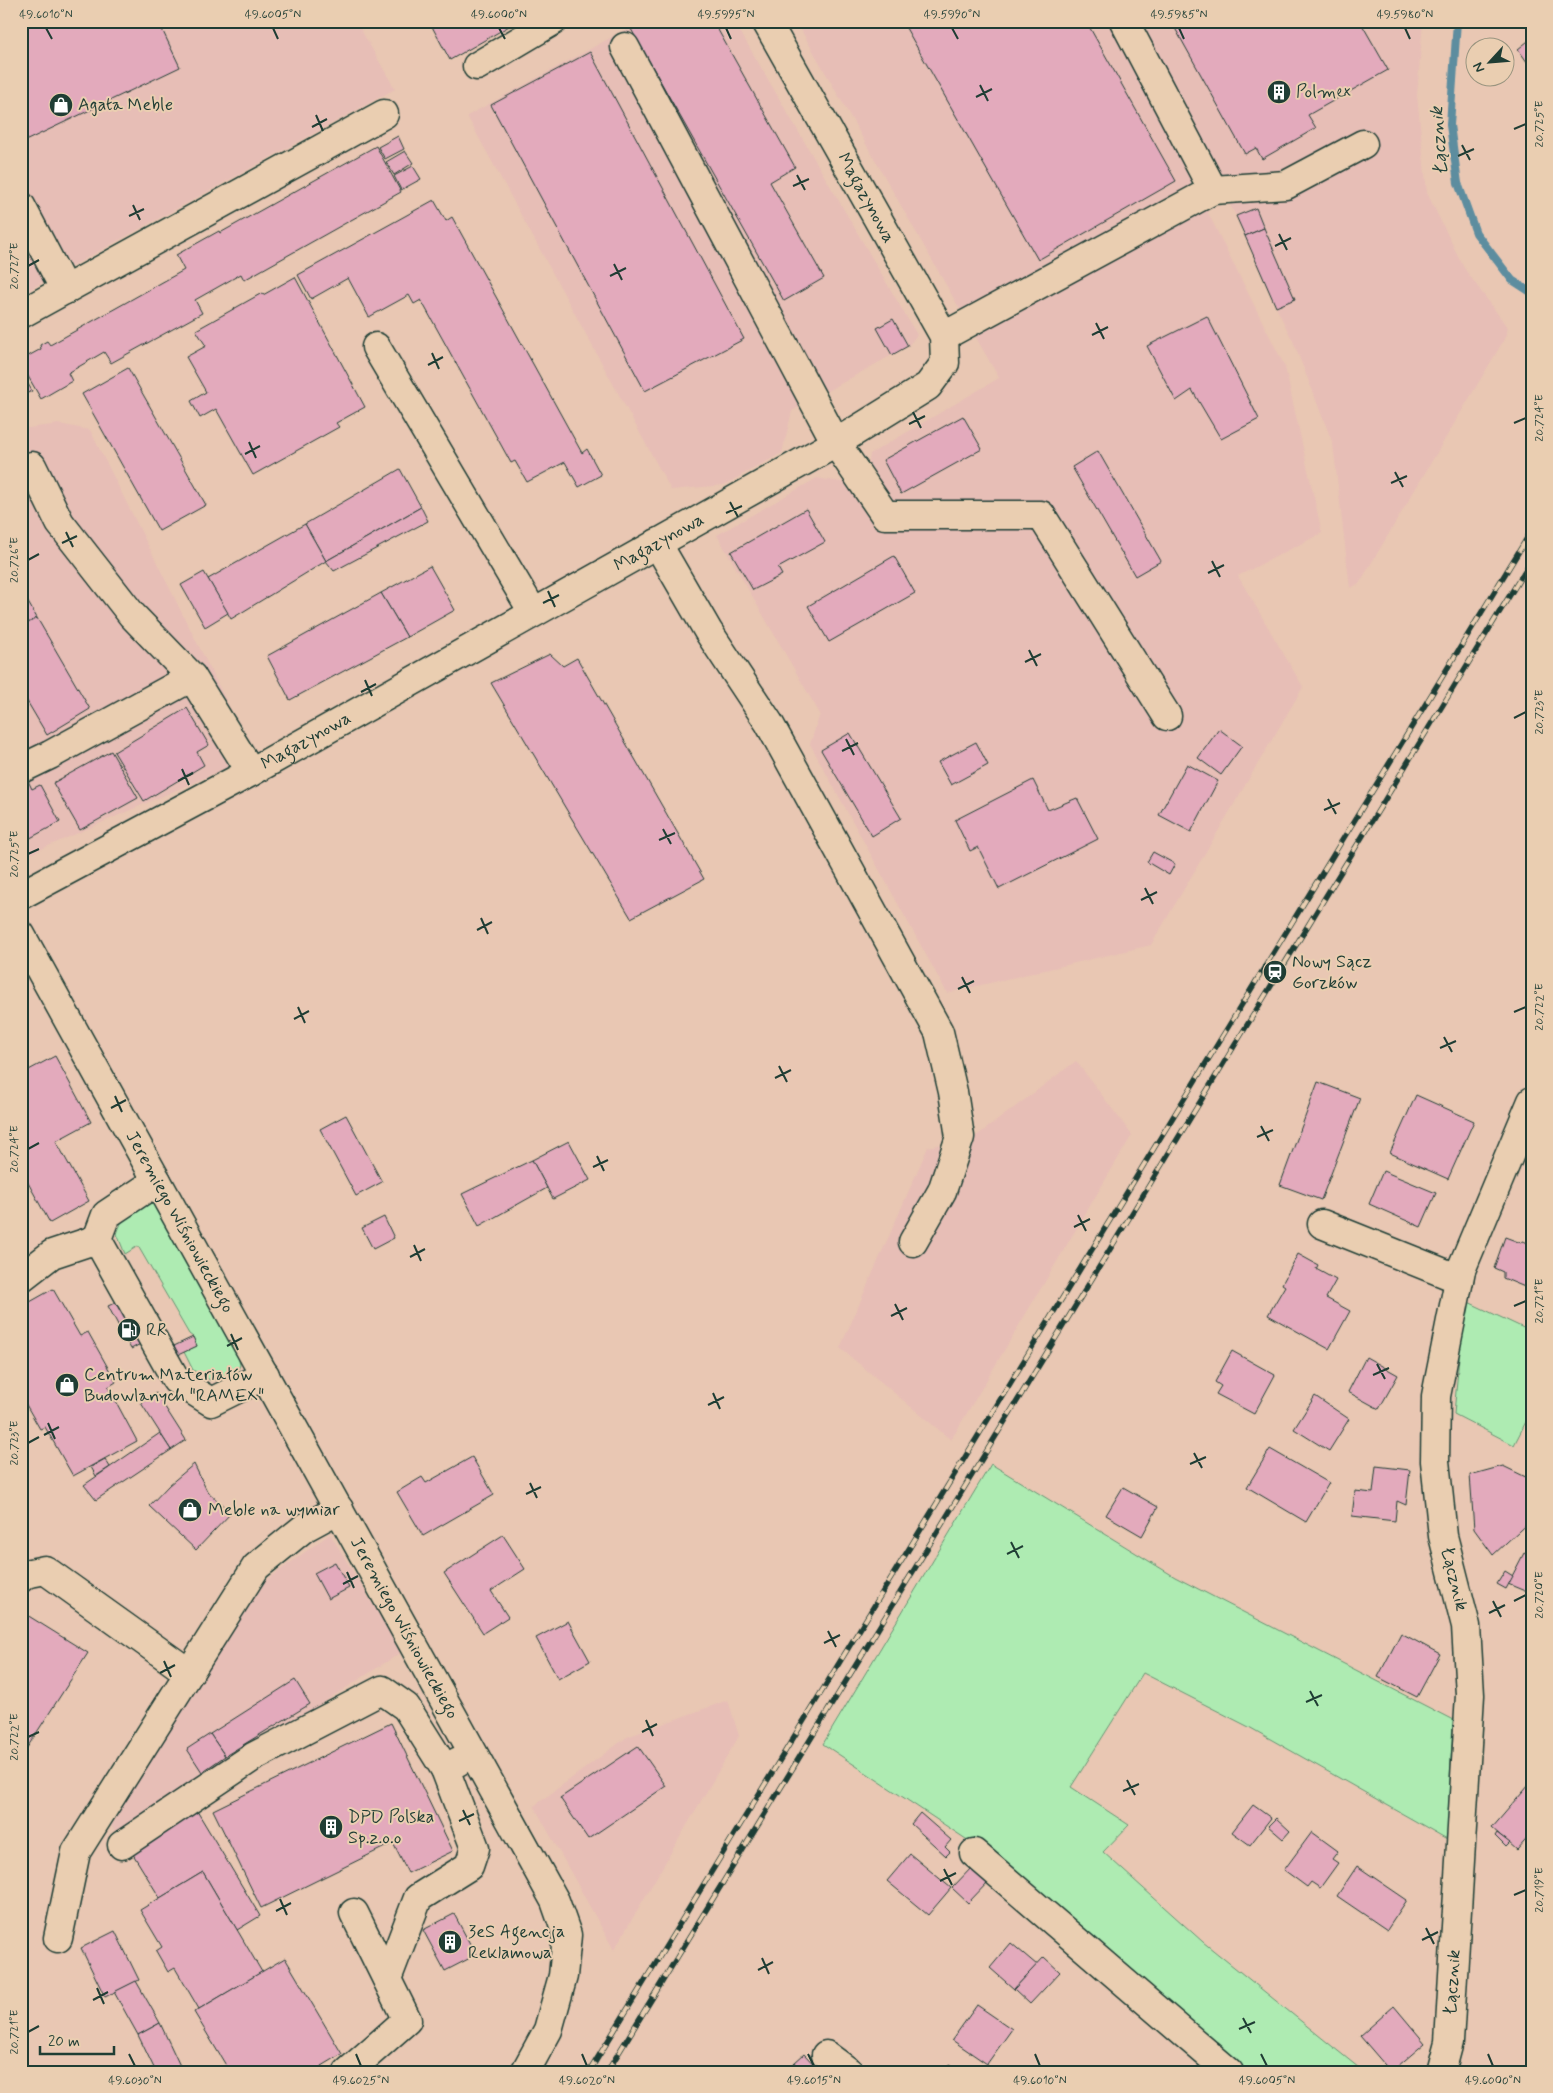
<svg xmlns="http://www.w3.org/2000/svg" width="1553" height="2093" font-family="Mynerve,sans-serif">
	<style>
		.built { fill: #e7beb6 }
		.green { fill: #aeebb2; stroke: #669473 }
		.lines { fill: none; stroke-linecap: round; stroke-linejoin: round }
		.stream { stroke: #5d8d9f; stroke-width: 8 }
		.building { fill: #e3aabc; stroke: #1f3d34 }
		.minor-casing { stroke: #1f3d34; stroke-width: 31 }
		.minor { stroke: #eaceb1; stroke-width: 28 }
		.rail-casing { stroke: #1f3d34; stroke-width: 5.5 }
		.rail { stroke: #eaceb1; stroke-width: 4; stroke-dasharray: 11; stroke-linecap: butt }
		.ticks { fill: none; stroke: #1f3d34; stroke-width: 2 }
		.labels { text-anchor: middle; dominant-baseline: central; stroke-width: 4; stroke-linejoin: round; paint-order: stroke }
		.poi-label { font-size: 18px; fill: #1f3d34; stroke: #eaceb1; text-anchor: start }
		.street-label { font-size: 18px; fill: #1f3d34; stroke: #eaceb1 }
		.water-label { font-size: 19px; font-style: italic; fill: #24443d; stroke: #eaceb1 }
		.neatline { fill: none; stroke: #1f3d34; stroke-width: 2 }
		.ticks-label { font-size: 12px; text-anchor: middle; fill: #1f3d34 }
	</style>
	<rect width="100%" height="100%" fill="#e9c7b3"/>
	<filter id="ink" filterUnits="userSpaceOnUse"><feTurbulence type="fractalNoise" baseFrequency=".02" numOctaves="2"/><feDisplacementMap in="SourceGraphic" scale="10" xChannelSelector="R" yChannelSelector="G"/><feConvolveMatrix kernelMatrix="1 2 1 2 8 2 1 2 1" color-interpolation-filters="sRGB"/></filter>
	<g filter="url(#ink)">
		<g class="built">
			<polygon points="21,21 356,21 395,89 21,294"/>
			<polygon points="641,21 734,21 917,335 908,346 792,411 782,453 724,485 671,490 467,116"/>
			<polygon points="796,21 1423,21 1417,95 1427,193 1464,268 1508,328 1505,338 1359,584 1350,588 1333,444 1293,341 1276,307 1236,216 1208,164 1208,213 1285,367 1322,533 1238,576 1303,687 1151,945 947,993 810,744 820,714 717,535 817,478 847,483 868,469 870,454 999,378"/>
			<polygon points="59,424 90,430 254,756 21,858 21,429"/>
			<polygon points="1076,1061 1132,1135 951,1440 840,1348 928,1147 975,1137"/>
			<polygon points="330,1534 402,1652 118,1834 111,1826 177,1717 264,1582"/>
			<polygon points="728,1700 739,1736 614,1950 534,1806 627,1737"/>
		</g>
		<g class="green">
			<path d="M151,1203L160,1212L234,1338L240,1365L234,1377L210,1380L193,1370L184,1352L197,1346L193,1337L189,1334L138,1246L125,1254L117,1234C123,1216 129,1205 151,1203Z"/>
			<polygon points="1464,1300 1532,1332 1532,1410 1514,1445 1454,1414"/>
			<polygon points="991,1464 1175,1577 1453,1720 1447,1839 1249,1727 1143,1673 1071,1787 1129,1825 1103,1852 1203,1942 1364,2072 1246,2072 987,1853 823,1744"/>
		</g>
		<g class="lines">
			<polyline class="stream" points="1457,21 1450,125 1458,183 1476,233 1512,280 1532,293"/>
		</g>
		<g class="building">
			<polygon points="21,21 158,21 180,67 21,143"/>
			<polygon points="429,21 518,21 450,60"/>
			<polygon points="645,21 713,21 795,167 770,182 824,278 784,301 631,29"/>
			<polygon points="902,21 1086,21 1176,181 1038,260"/>
			<polygon points="1171,21 1360,21 1388,70 1308,115 1316,128 1262,159 1256,148 1245,154"/>
			<polygon points="1532,38 1532,69 1518,49"/>
			<polygon points="590,52 744,339 645,391 491,105"/>
			<polygon points="398,136 404,149 385,159 378,147"/>
			<polygon points="376,146 401,192 244,280 241,274 195,300 202,313 111,363 104,352 68,373 72,381 41,399 21,364 21,360 41,349 40,345 47,341 50,345 184,270 176,255 219,231 220,233"/>
			<polygon points="405,151 413,163 394,175 386,162"/>
			<polygon points="413,166 421,179 401,190 394,176"/>
			<polygon points="434,200 446,221 452,217 582,453 587,449 601,475 579,487 565,462 527,482 515,461 511,463 421,300 414,304 409,295 369,317 348,278 311,299 298,275"/>
			<polygon points="1256,208 1264,228 1245,236 1236,216"/>
			<polygon points="1264,228 1295,299 1276,307 1245,236"/>
			<polygon points="295,277 365,407 336,423 339,427 253,475 216,409 200,418 191,401 206,392 186,357 206,346 196,330 262,293 263,295"/>
			<polygon points="1207,316 1259,419 1221,439 1192,390 1176,401 1147,346"/>
			<polygon points="893,319 908,346 892,355 877,328"/>
			<polygon points="128,368 206,505 159,531 82,394"/>
			<polygon points="23,375 32,391 21,396 21,376"/>
			<polygon points="963,416 982,449 901,494 883,460"/>
			<polygon points="1098,451 1161,561 1135,576 1072,467"/>
			<polygon points="400,469 421,507 326,561 305,524"/>
			<polygon points="421,507 428,521 334,571 326,561"/>
			<polygon points="806,509 825,542 778,568 782,575 753,590 731,552"/>
			<polygon points="305,524 326,561 231,619 208,579"/>
			<polygon points="894,556 915,593 829,642 808,606"/>
			<polygon points="430,566 455,610 407,637 381,593"/>
			<polygon points="204,572 228,613 205,627 181,585"/>
			<polygon points="21,590 37,618 21,627"/>
			<polygon points="381,593 407,637 290,700 267,656"/>
			<polygon points="37,618 90,709 47,735 21,691 21,627"/>
			<polygon points="550,654 563,666 577,658 704,879 631,918 491,683"/>
			<polygon points="187,708 209,745 197,752 204,765 144,801 114,752"/>
			<polygon points="1219,729 1242,746 1221,775 1198,758"/>
			<polygon points="850,733 901,818 872,836 821,750"/>
			<polygon points="976,742 988,765 951,785 938,762"/>
			<polygon points="111,751 138,798 80,830 53,783"/>
			<polygon points="1187,764 1218,781 1191,832 1159,815"/>
			<polygon points="25,775 32,789 40,785 60,822 21,843 21,777"/>
			<polygon points="1033,780 1048,810 1077,798 1098,839 999,889 978,847 970,851 955,820"/>
			<polygon points="1153,852 1175,864 1169,875 1147,862"/>
			<polygon points="55,1056 91,1122 56,1141 89,1201 50,1223 21,1170 21,1066 25,1072"/>
			<polygon points="1318,1082 1360,1098 1321,1200 1280,1185"/>
			<polygon points="1416,1095 1474,1121 1448,1179 1390,1153"/>
			<polygon points="346,1115 382,1182 356,1196 320,1129"/>
			<polygon points="569,1141 590,1180 553,1199 532,1160"/>
			<polygon points="532,1160 547,1188 479,1226 462,1194"/>
			<polygon points="1383,1171 1436,1193 1421,1227 1369,1204"/>
			<polygon points="384,1217 394,1238 373,1249 362,1228"/>
			<polygon points="1505,1237 1521,1243 1522,1241 1529,1243 1532,1240 1532,1290 1503,1278 1503,1272 1494,1268"/>
			<polygon points="1298,1254 1318,1265 1316,1269 1336,1280 1326,1298 1350,1311 1329,1349 1268,1315 1285,1286 1282,1284"/>
			<polygon points="53,1289 80,1336 88,1332 116,1382 108,1387 137,1441 73,1476 45,1427 40,1429 21,1396 21,1307"/>
			<polygon points="125,1298 148,1340 131,1349 108,1306"/>
			<polygon points="193,1337 197,1346 178,1355 174,1346"/>
			<polygon points="1232,1351 1275,1375 1254,1414 1216,1394 1221,1386 1215,1382"/>
			<polygon points="1366,1357 1398,1375 1379,1409 1348,1392"/>
			<polygon points="156,1393 186,1440 171,1450 141,1403"/>
			<polygon points="1315,1396 1349,1419 1329,1451 1294,1429"/>
			<polygon points="160,1433 171,1450 96,1500 84,1485"/>
			<polygon points="1270,1449 1329,1483 1306,1522 1247,1487"/>
			<polygon points="472,1457 494,1495 423,1536 397,1492 422,1477 426,1483"/>
			<polygon points="105,1459 110,1467 96,1476 91,1467"/>
			<polygon points="194,1464 207,1491 231,1513 196,1550 149,1506 169,1485"/>
			<polygon points="1376,1466 1410,1470 1406,1505 1397,1501 1395,1521 1352,1516 1355,1491 1373,1493"/>
			<polygon points="1503,1466 1532,1480 1532,1519 1493,1555 1474,1529 1470,1475"/>
			<polygon points="1123,1487 1158,1507 1142,1536 1106,1515"/>
			<polygon points="503,1535 525,1569 491,1591 508,1617 483,1633 444,1573"/>
			<polygon points="1524,1553 1532,1557 1532,1594 1508,1584"/>
			<polygon points="335,1562 349,1588 328,1599 314,1573"/>
			<polygon points="1505,1571 1513,1576 1506,1589 1497,1584"/>
			<polygon points="27,1615 88,1653 21,1757 21,1624"/>
			<polygon points="568,1621 590,1661 558,1679 536,1638"/>
			<polygon points="1401,1633 1440,1654 1417,1697 1378,1677"/>
			<polygon points="295,1680 310,1704 225,1756 210,1734"/>
			<polygon points="391,1723 453,1851 408,1873 393,1843 261,1908 213,1810"/>
			<polygon points="210,1734 225,1756 202,1772 187,1749"/>
			<polygon points="638,1746 666,1786 588,1839 560,1798"/>
			<polygon points="1529,1785 1532,1788 1532,1833 1517,1850 1492,1828"/>
			<polygon points="1253,1805 1271,1818 1250,1845 1232,1832"/>
			<polygon points="197,1811 260,1916 237,1930 203,1872 160,1898 131,1851"/>
			<polygon points="920,1813 951,1840 945,1847 950,1852 946,1856 911,1824"/>
			<polygon points="1276,1818 1290,1831 1283,1839 1268,1826"/>
			<polygon points="1312,1832 1338,1851 1332,1859 1338,1863 1320,1888 1311,1882 1307,1887 1284,1870"/>
			<polygon points="1497,1833 1510,1843 1506,1847 1495,1836"/>
			<polygon points="910,1854 951,1888 928,1915 887,1881"/>
			<polygon points="974,1865 990,1880 968,1903 952,1888"/>
			<polygon points="1357,1866 1407,1900 1387,1930 1337,1896"/>
			<polygon points="203,1872 262,1972 199,2009 175,1968 168,1972 156,1951 162,1947 140,1910"/>
			<polygon points="454,1914 476,1955 445,1971 423,1930"/>
			<polygon points="115,1931 139,1980 105,1997 81,1948"/>
			<polygon points="1011,1943 1037,1965 1014,1989 990,1968"/>
			<polygon points="1044,1957 1060,1972 1030,2004 1014,1989"/>
			<polygon points="285,1958 342,2054 312,2072 230,2072 194,2012"/>
			<polygon points="136,1981 160,2023 138,2035 114,1992"/>
			<polygon points="977,2005 1012,2029 987,2064 952,2040"/>
			<polygon points="1394,2006 1425,2043 1391,2072 1360,2036"/>
			<polygon points="160,2023 181,2068 174,2072 156,2072 138,2035"/>
			<polygon points="804,2054 821,2072 784,2072"/>
			<polygon points="949,2064 961,2072 944,2072"/>
		</g>
		<g class="lines">
			<g class="minor-casing">
				<g id="minor">
					<polyline points="1124,21 1213,190"/>
					<polyline points="625,47 836,443 885,515 1041,515 1167,716"/>
					<polyline points="477,66 553,21"/>
					<polyline points="21,206 65,290"/>
					<polyline points="21,314 384,114"/>
					<polyline points="944,336 1213,190 1286,185 1363,144"/>
					<polyline points="376,347 533,612"/>
					<polyline points="32,466 60,523 132,615 192,677 251,772"/>
					<polyline points="657,543 708,631 769,723 939,1032 953,1092 960,1137 942,1191 913,1242"/>
					<polyline points="21,769 50,755 192,677"/>
					<path id="s1" d="M21,895L251,772L836,443L928,386L945,363L944,336L766,21"/>
					<path id="s2" d="M21,935L555,1901L567,1935L563,1976L548,2030L525,2072"/>
					<polyline points="157,1181 106,1215 97,1239 176,1380 211,1402 265,1375"/>
					<polyline points="1322,1224 1459,1279"/>
					<polyline points="21,1278 52,1254 97,1239"/>
					<polyline points="21,1578 25,1574 45,1570 189,1673"/>
					<polyline points="122,1845 253,1757 382,1690 406,1707 445,1769"/>
					<polyline points="974,1853 1229,2072"/>
					<polyline points="58,1938 76,1852 256,1567 304,1528 339,1509"/>
					<polyline points="387,1979 418,1898 469,1866 475,1848 445,1769 459,1761"/>
					<polyline points="826,2055 849,2072"/>
					<polyline points="348,2072 407,2020 354,1913"/>
					<path id="s3" d="M1441,2072L1449,2042L1470,1695L1466,1626L1443,1536L1435,1461L1436,1396L1461,1270L1532,1101"/>
				</g>
			</g>
			<use href="#minor" class="minor"/>
			<g class="rail-casing">
				<g id="rail">
					<polyline points="589,2072 1532,530"/>
					<polyline points="607,2072 1532,559"/>
				</g>
			</g>
			<use href="#rail" class="rail"/>
		</g>
	</g>
	<path class="ticks" d="M46,28L52,39M273,28L278,39M499,28L505,39M726,28L731,39M952,28L958,39M1179,28L1184,39M1405,28L1410,39M980,85L988,101M976,97L992,89M316,115L323,131M312,127L327,119M1514,129L1526,124M1462,145L1470,160M1458,156L1474,149M797,175L805,190M793,186L809,179M133,205L140,220M129,216L144,209M1279,234L1287,250M1275,246L1291,238M614,264L622,280M28,266L39,260M610,276L626,268M1096,323L1104,339M1092,335L1108,327M432,353L439,369M428,365L443,357M913,412L921,428M1514,423L1526,418M909,424L925,416M249,442L256,458M245,454L260,446M1395,472L1403,487M1391,483L1407,476M730,502L738,517M726,513L742,506M66,532L73,547M62,543L77,536M28,560L39,554M1212,561L1220,577M1208,573L1224,565M548,591L555,607M543,603L559,595M1029,650L1037,666M1025,662L1041,654M365,680L372,696M361,692L376,684M1514,718L1526,712M846,739L854,755M842,751L858,743M182,769L189,785M178,781L193,773M1328,799L1336,814M1324,810L1340,803M663,829L671,844M659,840L675,833M28,854L39,849M1145,888L1153,904M1141,900L1157,892M481,918L488,934M477,930L492,922M962,977L970,993M958,989L974,981M298,1007L305,1023M1514,1012L1526,1007M294,1019L309,1011M1444,1037L1452,1052M1440,1048L1456,1041M779,1066L787,1082M775,1078L791,1070M115,1096L122,1112M111,1108L126,1100M1261,1126L1269,1141M1257,1137L1273,1130M28,1149L39,1143M597,1156L604,1171M593,1167L608,1160M1078,1215L1086,1231M1074,1227L1090,1219M414,1245L421,1261M410,1257L425,1249M895,1304L903,1320M1514,1306L1526,1301M891,1316L907,1308M231,1334L238,1350M227,1346L242,1338M1377,1364L1385,1379M1373,1375L1389,1368M713,1393L720,1409M708,1405L724,1397M48,1423L55,1439M44,1435L59,1427M28,1443L39,1437M1194,1453L1202,1468M1190,1464L1206,1457M530,1483L537,1498M526,1494L541,1487M1011,1542L1019,1558M1007,1554L1023,1546M347,1572L354,1588M343,1584L358,1576M1493,1601L1501,1617M1514,1601L1526,1595M1489,1613L1505,1605M828,1631L836,1647M824,1643L840,1635M164,1661L171,1677M160,1673L175,1665M1310,1691L1318,1706M1306,1702L1322,1695M646,1720L653,1736M642,1732L657,1724M28,1737L39,1732M1127,1780L1135,1795M1123,1791L1139,1784M463,1810L470,1825M459,1821L474,1814M944,1869L952,1885M940,1881L956,1873M1514,1895L1526,1890M280,1899L287,1915M276,1911L291,1903M1426,1928L1434,1944M1422,1940L1438,1932M762,1958L769,1974M758,1970L773,1962M97,1988L104,2004M93,2000L108,1992M1243,2018L1251,2033M1239,2029L1255,2022M28,2032L39,2026M129,2054L135,2066M356,2054L361,2066M582,2054L587,2066M808,2054L814,2066M1035,2054L1040,2066M1261,2054L1267,2066M1488,2054L1493,2066"/>
	<defs>
		<g id="building-disc" transform="scale(1.25)"><circle r="9.5" fill="#1f3d34" stroke="#eaceb1"/><path d="M-4-6H4V6H1V3H-1V6H-4ZM-2.5-4.3h1.7v1.8h-1.7ZM.8-4.3h1.7v1.8H.8ZM-2.5-1h1.7V.8h-1.7ZM.8-1h1.7V.8H.8Z" fill="#fff"/></g>
		<g id="shop-disc" transform="scale(1.25)"><circle r="9.5" fill="#1f3d34" stroke="#eaceb1"/><path d="M-5-2.5h2.3a2.7 3.5 0 0 1 5.4 0H5L5.5 6h-11ZM-1.5-2.5h3a1.5 2.3 0 0 0-3 0Z" fill="#fff"/></g>
		<g id="station-disc" transform="scale(1.25)"><circle r="9.5" fill="#1f3d34" stroke="#eaceb1"/><path d="M-3-6H3Q5-6 5-4V2Q5 4 3 4L4.5 6H3L1.5 4h-3L-3 6H-4.5L-3 4Q-5 4-5 2V-4Q-5-6-3-6ZM-3.5-4v3h7v-3ZM-3.5 1v1.5H-2V1ZM2 1v1.5H3.5V1Z" fill="#fff"/></g>
		<g id="fuel-disc" transform="scale(1.25)"><circle r="9.5" fill="#1f3d34" stroke="#eaceb1"/><path d="M-5.5-6h7V0h2V4h1.3V-2.5L3-4.5l.8-.8L6-3V5H2.5V1h-1V6h-7ZM-4.2-4.7v3.2H.2V-4.7Z" fill="#fff"/></g>
	</defs>
	<g fill-rule="evenodd">
		<use href="#building-disc" x="1279" y="92"/>
		<use href="#shop-disc" x="61" y="105"/>
		<use href="#station-disc" x="1275" y="972"/>
		<use href="#fuel-disc" x="129" y="1330"/>
		<use href="#shop-disc" x="67" y="1385"/>
		<use href="#shop-disc" x="190" y="1510"/>
		<use href="#building-disc" x="331" y="1827"/>
		<use href="#building-disc" x="450" y="1942"/>
	</g>
	<g class="labels">
		<g class="poi-label">
			<text x="1296" y="92">Polmex</text>
			<text x="78" y="105">Agata Meble</text>
			<text x="1292" y="962">Nowy Sącz<tspan x="1292" dy="21">Gorzków</tspan></text>
			<text x="146" y="1330">RR</text>
			<text x="84" y="1375">Centrum Materiałów<tspan x="84" dy="21">Budowlanych "RAMEX"</tspan></text>
			<text x="208" y="1510">Meble na wymiar</text>
			<text x="348" y="1817">DPD Polska<tspan x="348" dy="21">Sp.z.o.o</tspan></text>
			<text x="468" y="1932">3eS Agencja<tspan x="468" dy="21">Reklamowa</tspan></text>
		</g>
		<g class="street-label">
			<text transform="translate(866 198) rotate(61)">Magazynowa</text>
			<text stroke="none"><textPath href="#s1" startOffset="729">Magazynowa</textPath></text>
			<text stroke="none"><textPath href="#s1" startOffset="324">Magazynowa</textPath></text>
			<text stroke="none"><textPath href="#s2" startOffset="328">Jeremiego Wiśniowieckiego</textPath></text>
			<text transform="translate(1454 1579) rotate(76)">Łącznik</text>
			<text stroke="none"><textPath href="#s2" startOffset="792">Jeremiego Wiśniowieckiego</textPath></text>
			<text stroke="none"><textPath href="#s3" startOffset="91">Łącznik</textPath></text>
		</g>
		<g class="water-label">
			<text transform="translate(1439 141) rotate(-94)">Łącznik</text>
		</g>
	</g>
	<rect width="1553" height="2093" fill="none" stroke="#eaceb1" stroke-width="55"/>
	<g transform="translate(1490 62) rotate(244)"><circle r="24" fill="#eaceb1" stroke="#99947f"/>
	<path d="M0-4L9 19L0 12L-9 19Z" fill="#1f3d34"/>
	<text y="-8" font-size="14" font-weight="bold" text-anchor="middle" fill="#1f3d34">N</text>
	</g>
	<path d="M40 2046v8h74v-8" fill="none" stroke="#1f3d34" stroke-width="2.5"/>
	<text x="48" y="2046" font-size="15" fill="#1f3d34" stroke="#eaceb1" stroke-width="4" paint-order="stroke">20 m</text>
	<rect x="28" y="28" width="1498" height="2038" class="neatline"/>
	<g class="ticks-label">
		<text x="46" y="18">49.6010°N</text>
		<text x="273" y="18">49.6005°N</text>
		<text x="499" y="18">49.6000°N</text>
		<text x="726" y="18">49.5995°N</text>
		<text x="952" y="18">49.5990°N</text>
		<text x="1179" y="18">49.5985°N</text>
		<text x="1405" y="18">49.5980°N</text>
		<text transform="translate(1539 124) rotate(-90)" y="4">20.725°E</text>
		<text transform="translate(14 266) rotate(-90)" y="4">20.727°E</text>
		<text transform="translate(1539 418) rotate(-90)" y="4">20.724°E</text>
		<text transform="translate(14 560) rotate(-90)" y="4">20.726°E</text>
		<text transform="translate(1539 712) rotate(-90)" y="4">20.723°E</text>
		<text transform="translate(14 854) rotate(-90)" y="4">20.725°E</text>
		<text transform="translate(1539 1007) rotate(-90)" y="4">20.722°E</text>
		<text transform="translate(14 1149) rotate(-90)" y="4">20.724°E</text>
		<text transform="translate(1539 1301) rotate(-90)" y="4">20.721°E</text>
		<text transform="translate(14 1443) rotate(-90)" y="4">20.723°E</text>
		<text transform="translate(1539 1595) rotate(-90)" y="4">20.720°E</text>
		<text transform="translate(14 1737) rotate(-90)" y="4">20.722°E</text>
		<text transform="translate(1539 1890) rotate(-90)" y="4">20.719°E</text>
		<text transform="translate(14 2032) rotate(-90)" y="4">20.721°E</text>
		<text x="135" y="2084">49.6030°N</text>
		<text x="361" y="2084">49.6025°N</text>
		<text x="587" y="2084">49.6020°N</text>
		<text x="814" y="2084">49.6015°N</text>
		<text x="1040" y="2084">49.6010°N</text>
		<text x="1267" y="2084">49.6005°N</text>
		<text x="1493" y="2084">49.6000°N</text>
	</g>
</svg>
